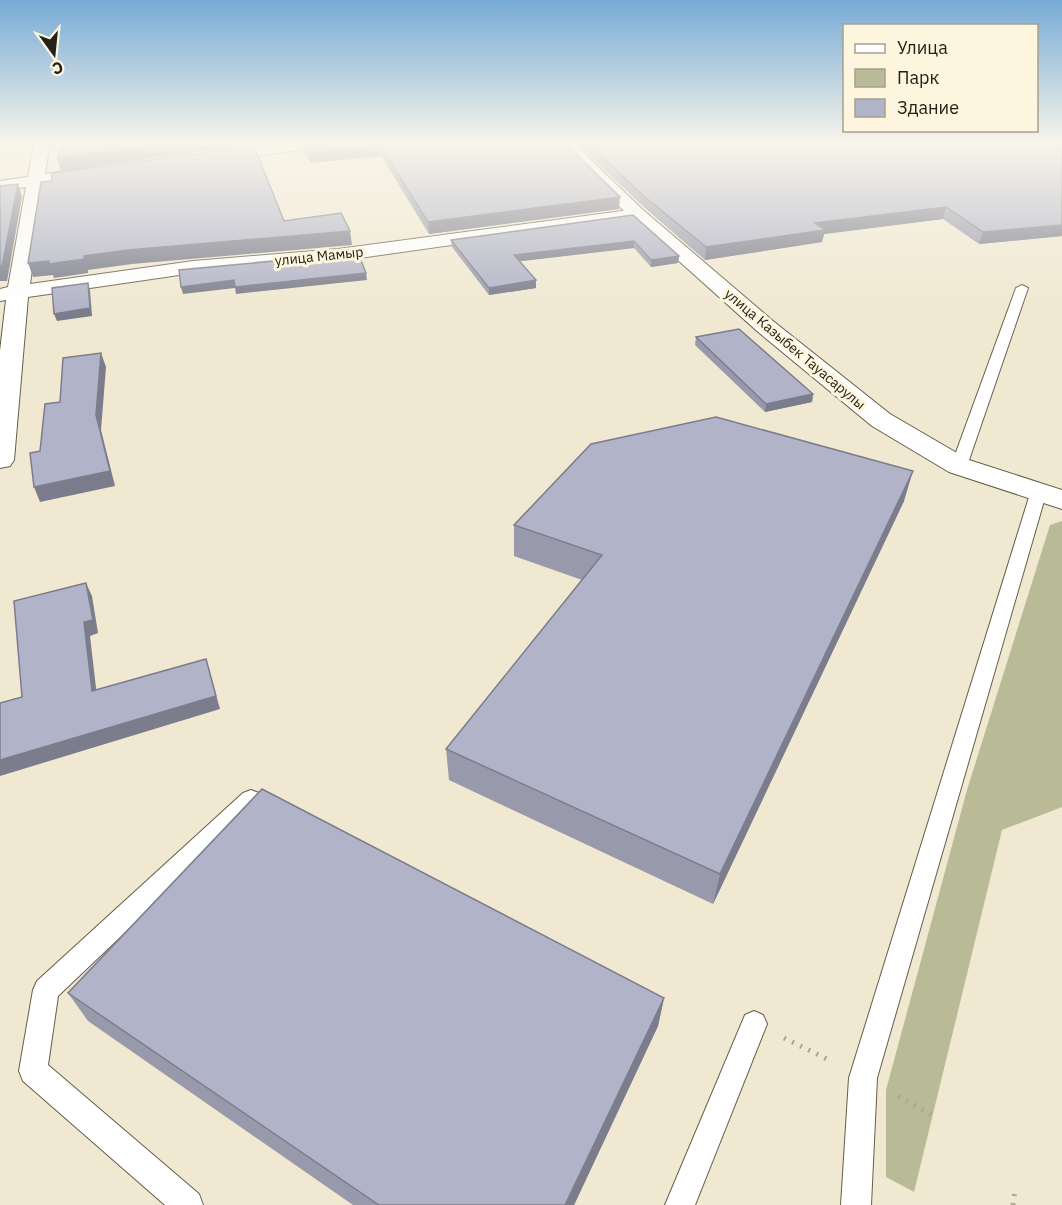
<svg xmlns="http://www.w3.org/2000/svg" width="1062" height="1205" font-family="'IBM Plex Sans',sans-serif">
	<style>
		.green { fill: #b8bb95 }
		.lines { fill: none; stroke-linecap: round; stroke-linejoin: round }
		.service-casing { stroke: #655e4a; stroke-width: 2 }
		.minor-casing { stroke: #655e4a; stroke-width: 2 }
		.tertiary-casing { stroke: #655e4a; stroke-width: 2 }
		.path { stroke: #aca694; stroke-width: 5; stroke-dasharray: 2 7; stroke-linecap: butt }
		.service { fill: #fff; fill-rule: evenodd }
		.minor { fill: #fff; fill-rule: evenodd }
		.tertiary { fill: #fff; fill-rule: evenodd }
		.wall { fill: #989aac }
		.shaded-wall { fill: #7c7d8c }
		.building { fill: #b1b3c8; stroke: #7c7d8c; stroke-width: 1.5 }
		.labels { text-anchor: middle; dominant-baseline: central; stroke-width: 6; stroke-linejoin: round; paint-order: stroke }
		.far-street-label { font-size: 14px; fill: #242119; stroke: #fdf5de }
	</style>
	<rect width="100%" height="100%" fill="#f0e8d1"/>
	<polygon class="green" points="1062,521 1062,807 1002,830 914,1192 886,1177 886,1090 967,790 1050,525"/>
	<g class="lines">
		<g class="service-casing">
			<g id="service">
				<polygon points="1022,285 1028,288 967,466 959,471 954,469 951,466 1016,288"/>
				<polygon points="1038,489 1046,494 877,1078 871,1205 841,1205 849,1078 1030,494"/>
				<polygon points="251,790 259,793 262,799 259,805 58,996 48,1065 199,1194 203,1205 165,1205 23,1081 19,1071 33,990 37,981 243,793"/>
				<polygon points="754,1011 763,1015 767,1024 695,1205 665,1205 745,1015"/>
			</g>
		</g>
		<g class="minor-casing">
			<g id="minor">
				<polygon points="34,142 50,142 45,174 96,167 104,172 96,177 44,185 30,284 193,261 338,249 637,209 646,214 637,219 338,261 193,273 28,297 14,460 10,466 0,468 0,351 6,300 0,301 0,289 8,287 26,187 0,191 0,181 28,177"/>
				<polygon points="285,142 328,142 320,147 213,162 205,157 213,152"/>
			</g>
		</g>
		<g class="tertiary-casing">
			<polygon id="tertiary" points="555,142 572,142 643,210 773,321 890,414 969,460 1062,490 1062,509 949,472 872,426 757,331 631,218"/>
		</g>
		<g class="path">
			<polyline points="784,1038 831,1061"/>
			<polyline points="898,1096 932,1115"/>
			<polyline points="1013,1205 1015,1190"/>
		</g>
		<use href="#service" class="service"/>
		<use href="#minor" class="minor"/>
		<use href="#tertiary" class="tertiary"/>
	</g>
	<g class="wall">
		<polygon points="301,142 564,142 619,209 429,234 381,156 310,163 303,152"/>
		<polygon points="575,142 1062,142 1062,236 979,244 943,219 824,234 822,242 705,260 645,208"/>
		<polygon points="633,215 679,256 678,263 651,267 634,248 519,261 536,280 536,288 489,295 452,247 451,240"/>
		<polygon points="696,337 813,394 812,402 765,412 695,345"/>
		<polygon points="904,501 713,904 449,780 446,749 582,580 514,556 514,525"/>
		<polygon points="68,993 664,998 658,1026 574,1205 353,1205 88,1021"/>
	</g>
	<g class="shaded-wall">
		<polygon points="178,142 251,142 251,144 61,171 57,158"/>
		<polygon points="380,145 381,156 310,163 308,152"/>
		<polygon points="18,184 22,197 7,281 0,281 0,267"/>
		<polygon points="620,197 619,209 429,234 428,222"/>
		<polygon points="946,207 943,219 824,234 822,242 705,260 706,247 815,223"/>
		<polygon points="1062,225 1062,236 979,244 983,232"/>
		<polygon points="350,231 352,245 132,264 88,270 88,273 54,278 53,275 33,277 28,263 128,250"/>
		<polygon points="634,241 634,248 514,262 514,255"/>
		<polygon points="679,256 678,263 651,267 651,260"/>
		<polygon points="366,273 367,280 236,294 235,288 183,294 181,287 234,280"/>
		<polygon points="536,280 536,288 489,295 489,288"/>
		<polygon points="88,283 90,290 92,316 57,321 54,314"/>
		<polygon points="101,353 106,367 101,430 115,486 40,502 34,487 96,415"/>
		<polygon points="813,394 812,402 765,412 766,404"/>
		<polygon points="913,471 904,501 713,904 720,874"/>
		<polygon points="86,583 92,596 98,633 90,636 98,705 92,691 84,622"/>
		<polygon points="206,659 220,709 0,776 0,760"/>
		<polygon points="664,998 658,1026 574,1205 565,1205"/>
	</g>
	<g class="building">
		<polygon points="63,142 178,142 57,158"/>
		<polygon points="302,142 564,142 620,197 428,222 380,145 308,152"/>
		<polygon points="586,142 1062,142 1062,225 983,232 946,207 815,223 825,230 706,247 645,197"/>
		<polygon points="254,146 284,221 341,213 350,231 128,250 84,256 84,259 49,264 49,261 28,263 41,182 52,181 52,173"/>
		<polygon points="18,184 2,266 0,267 0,186"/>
		<polygon points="633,215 679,256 651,260 634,241 514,255 536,280 489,288 451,240"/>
		<polygon points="358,253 366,273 235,287 234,280 181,287 179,270"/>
		<polygon points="88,283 90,308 54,314 52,288"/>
		<polygon points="739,329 813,394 766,404 696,337"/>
		<polygon points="101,353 96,415 110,471 34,487 30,453 40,451 45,404 60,402 63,358"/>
		<polygon points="716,417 913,471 720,874 446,749 602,555 514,525 591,444"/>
		<polygon points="86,583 93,620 84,622 92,691 206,659 216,696 0,760 0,703 22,697 14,601"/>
		<polygon points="262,789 664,998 565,1205 379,1205 68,993"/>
	</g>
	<linearGradient id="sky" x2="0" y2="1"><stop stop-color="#77aad6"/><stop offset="0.46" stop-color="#f8f5ea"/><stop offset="1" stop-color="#f8f5ea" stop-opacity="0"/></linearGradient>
	<rect width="1062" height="311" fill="url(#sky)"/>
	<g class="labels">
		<g class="far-street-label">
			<text transform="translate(319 256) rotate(-6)">улица Мамыр</text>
			<text transform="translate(795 349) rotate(40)">улица Казыбек Тауасарулы</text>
		</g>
	</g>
	<rect x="843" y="24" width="195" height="108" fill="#fdf5de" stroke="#a6a08f" stroke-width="1.5"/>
	<rect x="855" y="44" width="30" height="9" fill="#ffffff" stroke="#a6a08f" stroke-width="1.5"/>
	<text x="897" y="54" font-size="18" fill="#242119">Улица</text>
	<rect x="855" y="69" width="30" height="18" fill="#b8bb95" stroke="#a6a08f" stroke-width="1.5"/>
	<text x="897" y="84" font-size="18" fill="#242119">Парк</text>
	<rect x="855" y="99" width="30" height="18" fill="#b1b3c8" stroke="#a6a08f" stroke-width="1.5"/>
	<text x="897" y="114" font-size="18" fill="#242119">Здание</text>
	<g transform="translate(54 54) rotate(165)" stroke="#fdf5de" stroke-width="4.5" paint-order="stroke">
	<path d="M0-4.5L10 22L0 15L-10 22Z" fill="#242119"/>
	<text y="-9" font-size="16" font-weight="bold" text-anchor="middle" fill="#242119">С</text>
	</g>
</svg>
